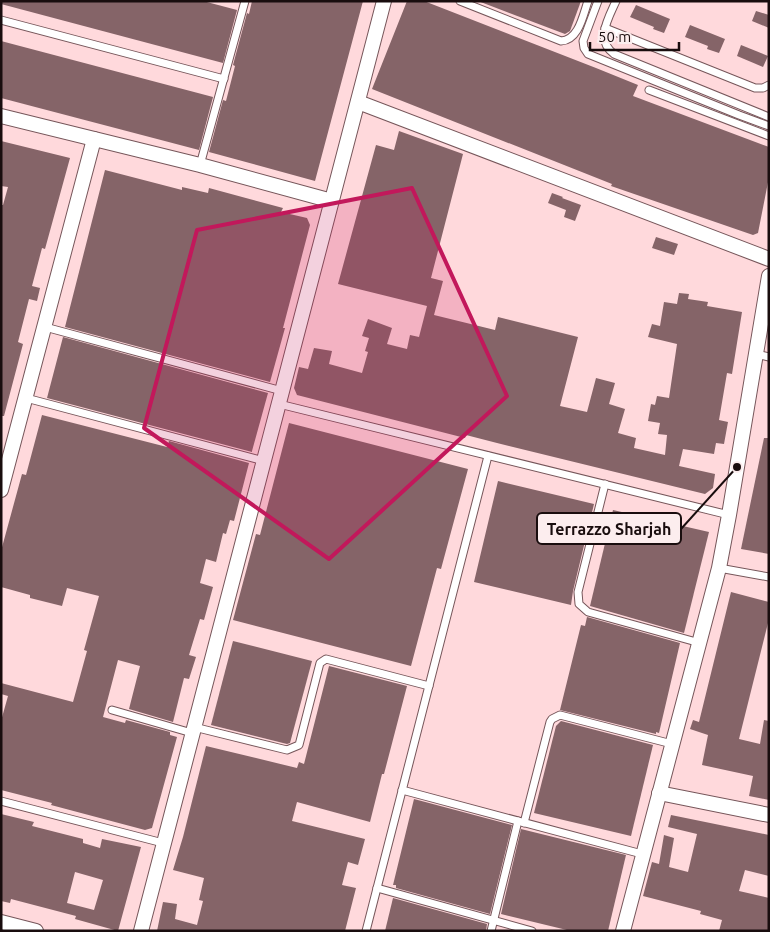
<svg xmlns="http://www.w3.org/2000/svg" width="770" height="932" font-family="Ubuntu,sans-serif">
	<style>
		.building { fill: #856468; fill-rule: evenodd }
		.lines { fill: none; stroke-linecap: round; stroke-linejoin: round }
		.lane-casing { stroke: #76565a; stroke-width: 9 }
		.street-casing { stroke: #76565a; stroke-width: 16 }
		.lane { stroke: #fff; stroke-width: 7 }
		.street { stroke: #fff; stroke-width: 14 }
		.marked { fill: #c2185b; fill-opacity: 0.2; stroke: #c2185b; stroke-width: 4; stroke-linejoin: round }
		.leader { fill: none; stroke: #190d0e; stroke-width: 2 }
		.callout-dot { fill: #190d0e; stroke: #fcedee; stroke-width: 2 }
		.callout { fill: #fcedee; stroke: #190d0e; stroke-width: 2 }
		.callout-label { font-size: 16px; text-anchor: middle; font-weight: bold; fill: #190d0e }
	</style>
	<rect width="100%" height="100%" fill="#ffd9dc"/>
	<g class="building">
		<polygon points="2,1 203,1 237,10 223,63 1,4"/>
		<polygon points="252,1 363,1 315,181 209,152 223,100 226,101 235,66 233,65 247,13 249,14"/>
		<polygon points="407,1 424,1 596,68 638,85 633,96 769,147 769,177 758,233 753,235 611,186 612,184 372,89"/>
		<polygon points="478,1 581,1 570,31 565,34"/>
		<polygon points="636,5 670,19 664,33 653,29 654,27 630,17"/>
		<polygon points="756,11 769,15 769,28 752,21"/>
		<polygon points="690,25 725,39 719,53 707,49 708,46 685,37"/>
		<polygon points="1,41 213,97 199,150 1,98"/>
		<polygon points="741,45 768,56 763,67 737,56"/>
		<polygon points="399,131 463,154 431,278 443,281 434,315 495,330 498,317 578,337 560,406 587,412 596,378 615,383 609,404 625,409 618,433 636,438 634,448 665,455 667,435 658,434 660,423 648,421 651,404 655,405 657,396 669,398 677,344 648,337 652,324 660,326 664,302 677,304 679,293 689,294 688,299 708,302 707,306 742,312 732,374 727,373 719,420 728,422 724,444 716,443 714,454 683,449 679,466 715,474 713,488 705,494 497,443 466,435 465,438 297,395 294,388 299,367 308,369 314,348 332,351 329,364 362,373 368,352 365,351 369,338 362,336 368,319 392,328 387,344 407,349 410,335 419,337 427,306 338,284 376,145 394,150"/>
		<polygon points="1,141 70,158 45,249 42,248 32,286 40,288 37,301 29,299 18,342 23,344 4,416 1,416 1,205 3,205 8,187 1,186"/>
		<polygon points="105,170 182,190 182,187 208,193 209,188 283,208 281,212 307,218 310,225 283,328 285,328 270,382 65,327"/>
		<polygon points="552,193 563,197 562,198 581,205 575,221 564,217 566,210 548,203"/>
		<polygon points="656,237 678,244 674,255 652,248"/>
		<polygon points="63,337 268,393 252,451 252,452 47,398"/>
		<polygon points="42,415 167,447 169,441 249,463 234,521 230,520 226,534 223,533 216,562 206,559 200,583 213,587 204,620 200,619 189,655 196,657 189,679 184,678 173,722 129,709 140,666 118,660 103,717 125,723 126,720 170,732 170,735 177,737 152,828 145,830 51,805 52,803 1,790 1,721 8,696 1,694 1,683 73,702 87,651 84,650 99,596 67,588 62,606 30,598 30,595 1,587 1,551 22,474 26,475"/>
		<polygon points="289,423 468,469 441,569 437,568 411,666 233,620 256,534 260,535"/>
		<polygon points="764,438 769,438 769,554 741,549"/>
		<polygon points="498,481 594,504 573,591 571,605 474,582"/>
		<polygon points="613,510 709,532 684,633 590,606"/>
		<polygon points="731,592 769,602 769,619 739,739 760,744 764,720 769,721 769,800 749,796 753,776 702,765 708,735 690,729 693,720 699,722"/>
		<polygon points="587,617 680,643 659,733 656,732 656,734 560,710 581,625 585,626"/>
		<polygon points="233,641 312,661 290,743 287,744 211,725"/>
		<polygon points="329,666 407,686 384,774 382,774 370,822 297,802 292,821 365,839 358,865 348,862 342,885 356,888 345,931 157,931 163,902 177,904 175,919 197,925 203,901 199,900 204,878 173,870 183,837 206,746 297,768 299,762 304,764"/>
		<polygon points="561,721 653,745 631,836 534,813 556,726"/>
		<polygon points="414,799 512,825 490,914 396,888 396,885 393,885"/>
		<path d="M1,814L34,822L32,826L83,839V843L100,848L102,839L141,847L118,931L75,919L76,916L11,899L10,903L1,901ZM75,872L103,880L94,910L67,903Z"/>
		<polygon points="671,815 769,835 769,876 745,870 739,891 769,898 769,931 719,931 722,920 700,914 701,911 643,896 652,862 659,864 664,835 674,838 669,867 688,872 697,834 668,827"/>
		<polygon points="521,829 626,855 608,931 571,931 501,914"/>
		<polygon points="393,898 487,924 486,931 385,931"/>
	</g>
	<g class="lines">
		<g class="lane-casing">
			<g id="lane">
				<path d="M460,1L561,41C579,40 583,15 588,1"/>
				<polyline points="598,1 583,41 584,48 588,54 739,115 769,126"/>
				<path d="M616,1C608,19 595,40 614,54L769,117"/>
				<polyline points="1,20 224,79"/>
				<polyline points="605,28 755,88 763,88 769,85"/>
				<polyline points="649,90 769,136"/>
				<polyline points="200,165 245,1"/>
				<polyline points="45,327 282,391"/>
				<polyline points="756,354 769,357"/>
				<polyline points="26,398 264,461"/>
				<polyline points="279,404 729,515"/>
				<polyline points="605,484 578,592 579,604 588,612 700,643"/>
				<polyline points="719,568 769,577"/>
				<polyline points="112,710 192,733"/>
				<polyline points="194,727 287,750 299,745 320,663 326,659 429,686"/>
				<polyline points="402,790 642,854"/>
				<polyline points="1,801 163,843"/>
				<polyline points="524,823 550,722 552,719 560,715 672,744"/>
				<polyline points="377,888 532,931"/>
				<polyline points="366,931 488,456"/>
				<polyline points="491,931 518,821"/>
			</g>
		</g>
		<g class="street-casing">
			<g id="street">
				<polyline points="358,102 769,259"/>
				<polyline points="1,116 200,165 332,201"/>
				<polyline points="1,490 94,139"/>
				<polyline points="659,793 769,815"/>
				<polyline points="1,922 36,931"/>
				<polyline points="141,931 384,1"/>
				<polyline points="623,931 719,568 729,515 769,276"/>
			</g>
		</g>
		<use href="#lane" class="lane"/>
		<use href="#street" class="street"/>
	</g>
	<path class="marked" d="M412,188L507,396L329,559L144,428L197,230Z"/>
	<path class="leader" d="M737 467L681 529"/>
	<circle class="callout-dot" cx="737" cy="467" r="5"/>
	<rect class="callout" x="537" y="513" width="144" height="31" rx="5"/>
	<g class="callout-label">
		<text x="609" y="535">Terrazzo Sharjah</text>
	</g>
	<rect width="770" height="932" fill="none" stroke="#190d0e" stroke-width="5"/>
	<path d="M590 42v8h89v-8" fill="none" stroke="#190d0e" stroke-width="2.5"/>
	<text x="598" y="42" font-size="15" fill="#190d0e" stroke="#fcedee" stroke-width="4" paint-order="stroke">50 m</text>
</svg>
